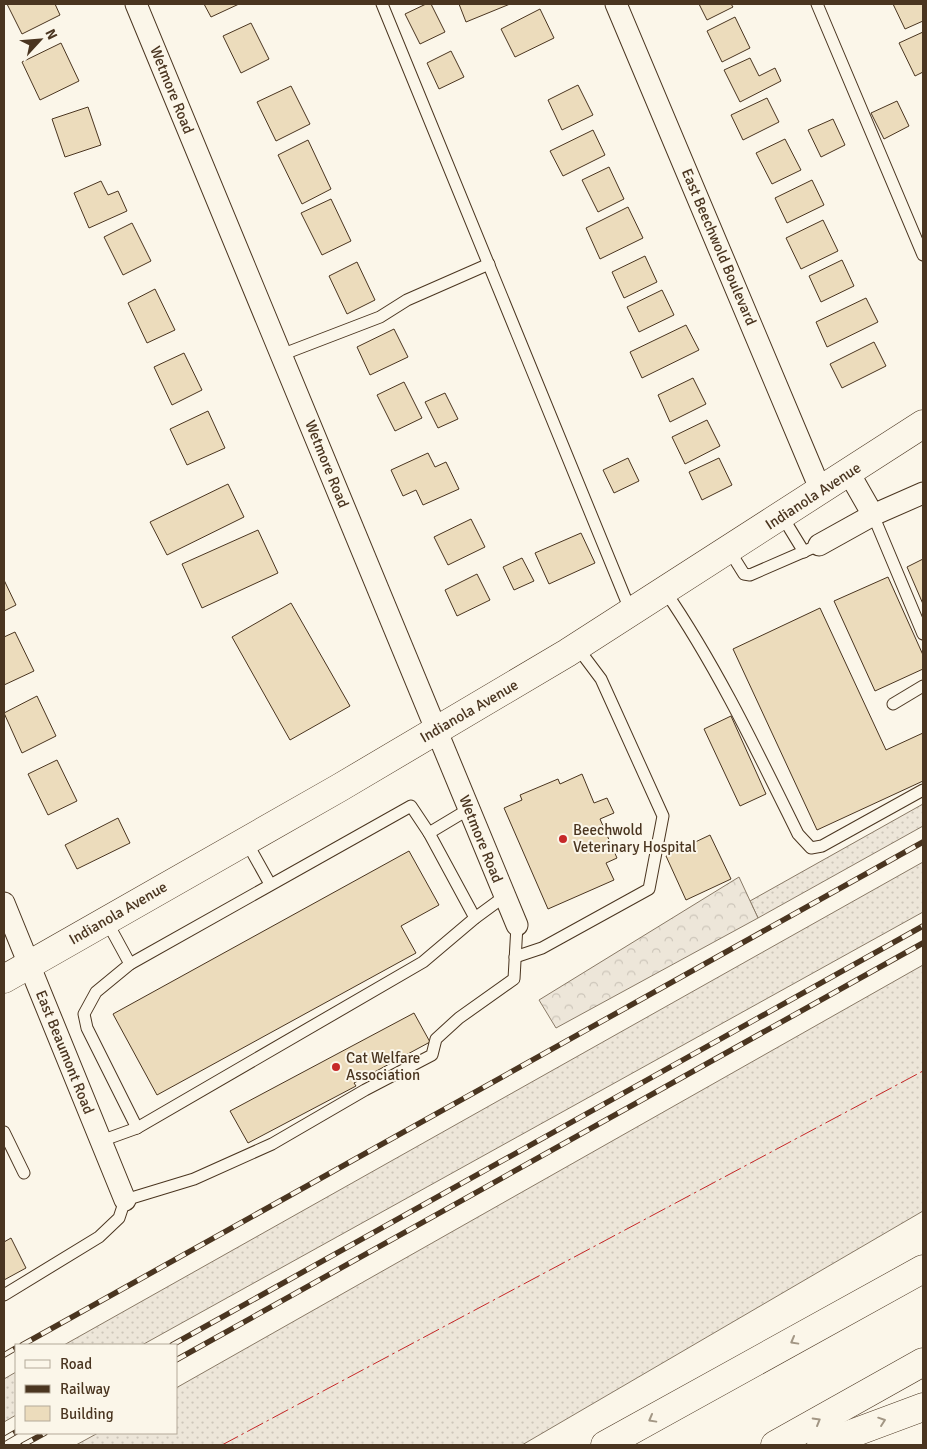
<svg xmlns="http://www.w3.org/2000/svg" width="927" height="1449" font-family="Signika,sans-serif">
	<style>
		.grass { fill: url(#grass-dots); stroke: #887966 }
		.forest { fill: url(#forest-crowns); stroke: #887966 }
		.building { fill: #ecdcbc; stroke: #4a3520 }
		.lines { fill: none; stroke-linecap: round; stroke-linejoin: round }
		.service-casing { stroke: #4a3520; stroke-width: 13 }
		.minor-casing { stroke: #4a3520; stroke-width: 23 }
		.primary-casing { stroke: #4a3520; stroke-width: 29 }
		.motorway-casing { stroke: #4a3520; stroke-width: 29 }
		.service { stroke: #fbf6e9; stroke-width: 11 }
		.minor { stroke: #fbf6e9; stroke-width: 21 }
		.primary { stroke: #fbf6e9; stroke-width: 28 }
		.motorway { stroke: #fbf6e9; stroke-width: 28 }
		.rail-casing { stroke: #4a3520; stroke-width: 5.5 }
		.rail { stroke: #fbf6e9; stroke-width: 4; stroke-dasharray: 11; stroke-linecap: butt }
		.power { stroke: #c62828; stroke-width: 1; stroke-dasharray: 18 4 2.5 4; stroke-linecap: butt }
		.oneway { stroke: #a29684 }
		.poi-dot { fill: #c62828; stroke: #fbf6e9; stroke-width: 2 }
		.labels { text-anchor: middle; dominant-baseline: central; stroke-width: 4; stroke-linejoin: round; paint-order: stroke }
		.street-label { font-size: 15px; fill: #4a3520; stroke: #fbf6e9 }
		.poi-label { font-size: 15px; fill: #4a3520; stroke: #fbf6e9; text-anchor: start }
	</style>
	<defs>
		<pattern id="grass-dots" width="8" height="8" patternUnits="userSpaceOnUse" patternTransform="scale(1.25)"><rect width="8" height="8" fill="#ede6d9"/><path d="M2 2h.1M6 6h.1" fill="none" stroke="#cdc6ba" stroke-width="1.8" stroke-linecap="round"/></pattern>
		<pattern id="forest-crowns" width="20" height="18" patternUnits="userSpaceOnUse" patternTransform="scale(1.25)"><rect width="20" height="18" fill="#ede6d9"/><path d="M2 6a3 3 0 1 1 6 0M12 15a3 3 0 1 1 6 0" fill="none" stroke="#cdc6ba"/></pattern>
	</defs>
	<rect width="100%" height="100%" fill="#fbf6e9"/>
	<g class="grass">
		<polygon points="923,804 923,826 758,918 750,901"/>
		<polygon points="923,862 923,912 142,1345 64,1345"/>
		<polygon points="923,965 923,1211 522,1445 76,1445 98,1433 176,1433 176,1388"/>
		<polygon points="16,1372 16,1415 4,1422 4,1379"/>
	</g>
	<polygon class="forest" points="739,877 758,918 556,1028 539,1000"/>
	<g class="building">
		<polygon points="7,4 55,4 60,15 22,34"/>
		<polygon points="204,4 239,4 211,17"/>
		<polygon points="426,4 431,4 445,32 420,44 405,14"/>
		<polygon points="459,4 510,4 466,22"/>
		<polygon points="699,4 731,4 733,7 707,20"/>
		<polygon points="893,4 923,4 923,21 905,29"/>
		<polygon points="540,9 554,38 515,57 501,29"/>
		<polygon points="735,17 750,48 722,62 707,31"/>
		<polygon points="251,23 269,59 241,73 223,36"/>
		<polygon points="923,32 923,72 915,76 899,43"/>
		<polygon points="61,43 79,81 40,100 22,62"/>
		<polygon points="451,51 464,77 439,89 427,63"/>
		<polygon points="750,58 759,76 775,68 781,81 740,102 724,70"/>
		<polygon points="578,85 593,115 562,130 548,100"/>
		<polygon points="291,86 310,124 276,141 257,102"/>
		<polygon points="767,98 779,122 743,140 731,115"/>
		<polygon points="897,101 909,126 884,139 871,113"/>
		<polygon points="88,107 101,145 65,157 52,119"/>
		<polygon points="833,119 845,145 821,157 808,130"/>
		<polygon points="593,130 605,155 563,176 550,151"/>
		<polygon points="785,139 801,170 772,184 756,153"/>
		<polygon points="308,140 331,189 302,204 278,155"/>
		<polygon points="609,167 624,199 598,212 582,180"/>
		<polygon points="812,180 824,205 787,223 775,198"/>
		<polygon points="101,181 108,195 118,191 127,211 89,228 74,193"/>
		<polygon points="331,199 351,241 322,255 301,213"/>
		<polygon points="628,207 643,238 600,259 586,228"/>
		<polygon points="823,220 838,251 801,269 786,238"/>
		<polygon points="132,223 151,261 123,275 104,237"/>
		<polygon points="645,256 657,282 624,298 612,272"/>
		<polygon points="842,260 854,286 821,302 809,276"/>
		<polygon points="357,262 375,300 347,314 329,276"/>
		<polygon points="155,289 175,330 147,343 128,303"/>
		<polygon points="662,290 674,315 639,332 627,307"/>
		<polygon points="866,298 878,322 827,347 816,322"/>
		<polygon points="686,325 699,350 642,378 630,352"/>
		<polygon points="394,329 408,357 370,375 357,347"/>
		<polygon points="874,342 886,366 842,388 830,364"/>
		<polygon points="184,353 202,390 172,405 154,367"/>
		<polygon points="693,378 706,404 670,422 658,395"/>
		<polygon points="404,382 422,418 395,431 377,395"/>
		<polygon points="445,393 458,419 438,428 425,402"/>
		<polygon points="208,411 225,448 187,465 170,429"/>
		<polygon points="707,420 720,446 685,464 672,437"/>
		<polygon points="428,453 435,467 446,462 459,489 423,505 416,490 403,496 391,470"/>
		<polygon points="628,458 639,481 614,493 603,470"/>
		<polygon points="719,458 732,485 702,500 689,472"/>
		<polygon points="228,484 244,517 167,555 150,522"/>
		<polygon points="471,519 485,547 448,565 434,537"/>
		<polygon points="258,530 278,573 202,608 182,564"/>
		<polygon points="581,533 595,563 549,584 535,553"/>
		<polygon points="522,558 534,581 514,590 503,567"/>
		<polygon points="923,559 923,604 907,567"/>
		<polygon points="477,574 490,600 457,616 445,590"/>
		<polygon points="888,577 923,655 923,669 875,691 834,601"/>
		<polygon points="4,580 16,605 4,611"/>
		<polygon points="291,603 350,706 290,740 232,637"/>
		<polygon points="820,608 886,750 923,733 923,781 817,830 733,649"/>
		<polygon points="15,632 34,671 4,685 4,637"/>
		<polygon points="37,696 56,736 22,753 4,713"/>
		<polygon points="731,716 766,794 740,806 704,729"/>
		<polygon points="57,760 77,801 48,815 28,774"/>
		<polygon points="582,774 594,803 607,798 614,813 600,819 617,858 606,863 614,880 548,909 504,808 522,800 520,795 558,779 560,784"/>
		<polygon points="118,818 130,843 77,869 65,845"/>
		<polygon points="710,835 731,879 686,900 666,856"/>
		<polygon points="409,851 439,905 401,926 416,953 157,1095 113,1014"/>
		<polygon points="414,1013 430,1042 354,1083 356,1086 248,1143 230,1111"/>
		<polygon points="11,1238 26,1268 4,1280 4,1242"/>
	</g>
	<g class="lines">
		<g class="service-casing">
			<g id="service">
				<polyline points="382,4 631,612"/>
				<polyline points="817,4 923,255"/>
				<polyline points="281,355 380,317 407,300 489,264"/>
				<polyline points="873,515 923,634"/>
				<polyline points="782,516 804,552"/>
				<polyline points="729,550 744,574 750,575 819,545"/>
				<path d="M665,591C717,667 757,751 798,834L811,848L822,846L923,790"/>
				<polyline points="893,704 923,686"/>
				<polyline points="429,833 475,918"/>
				<polyline points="246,841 270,884"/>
				<polyline points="106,920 130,964"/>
				<polyline points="515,957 542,948 649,889 663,816 601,679 577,647"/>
				<polyline points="137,1128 87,1028 84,1014 96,992 130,964 411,806 429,833 469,809"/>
				<polyline points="4,1132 24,1173"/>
				<polyline points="101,1141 137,1128 423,962 475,918 505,896"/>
				<polyline points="4,1295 99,1237 119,1218 125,1200 194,1179 272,1144 365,1090 432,1055 436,1039 459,1018 514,979 517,925"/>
			</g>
		</g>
		<g class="minor-casing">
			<g id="minor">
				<polyline points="136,4 517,925"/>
				<polyline points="616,4 821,491"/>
				<polyline points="849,473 873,515 923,493"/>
				<polyline points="819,545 873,515"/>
				<polyline points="4,903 125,1200"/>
			</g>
		</g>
		<g class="primary-casing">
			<polyline id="primary" points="4,979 339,788 567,653 923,424"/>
		</g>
		<g class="motorway-casing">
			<g id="motorway">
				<polyline points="605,1445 923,1269"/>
				<polyline points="775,1445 923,1362"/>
				<polyline points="821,1445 923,1407"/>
			</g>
		</g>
		<use href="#service" class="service"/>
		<use href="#minor" class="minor"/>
		<use href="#primary" class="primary"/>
		<use href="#motorway" class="motorway"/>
		<g class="rail-casing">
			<g id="rail">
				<polyline points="22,1345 923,842"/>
				<polyline points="172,1345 923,926"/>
				<polyline points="4,1355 16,1348"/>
				<polyline points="176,1360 923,943"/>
				<polyline points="4,1439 16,1432"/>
				<polyline points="23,1445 45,1433"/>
			</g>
		</g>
		<use href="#rail" class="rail"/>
		<polyline class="power" points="222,1445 923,1071"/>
	</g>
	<defs><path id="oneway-chevron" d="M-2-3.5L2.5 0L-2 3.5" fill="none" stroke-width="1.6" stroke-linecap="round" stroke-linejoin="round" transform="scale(1.25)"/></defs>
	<g class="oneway">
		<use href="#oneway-chevron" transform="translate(794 1341) rotate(151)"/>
		<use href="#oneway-chevron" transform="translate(652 1419) rotate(151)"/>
		<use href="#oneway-chevron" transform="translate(817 1421) rotate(-30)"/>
		<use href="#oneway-chevron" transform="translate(882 1421) rotate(-19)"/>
	</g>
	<g class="poi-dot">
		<circle cx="563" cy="839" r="5"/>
		<circle cx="336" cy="1067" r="5"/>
	</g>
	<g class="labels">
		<g class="street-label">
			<text transform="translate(172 90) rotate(68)">Wetmore Road</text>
			<text transform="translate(719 247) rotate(67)">East Beechwold Boulevard</text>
			<text transform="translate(327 464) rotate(68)">Wetmore Road</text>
			<text transform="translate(813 496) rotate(-33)">Indianola Avenue</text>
			<text transform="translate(469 711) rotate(-30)">Indianola Avenue</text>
			<text transform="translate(481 839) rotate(68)">Wetmore Road</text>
			<text transform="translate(118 913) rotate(-30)">Indianola Avenue</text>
			<text transform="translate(65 1052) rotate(68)">East Beaumont Road</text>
		</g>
		<g class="poi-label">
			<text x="573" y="830">Beechwold<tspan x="573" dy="17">Veterinary Hospital</tspan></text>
			<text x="346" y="1058">Cat Welfare<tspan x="346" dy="17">Association</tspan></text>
		</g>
	</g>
	<rect width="927" height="1449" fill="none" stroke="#4a3520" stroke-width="10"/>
	<rect x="15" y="1344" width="162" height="90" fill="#fbf6e9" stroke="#b4a999"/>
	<rect x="25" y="1360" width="25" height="8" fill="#fbf6e9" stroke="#b4a999"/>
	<text x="60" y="1369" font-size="15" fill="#4a3520">Road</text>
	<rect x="25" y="1385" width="25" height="8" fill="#4a3520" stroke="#b4a999"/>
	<text x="60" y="1394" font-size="15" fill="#4a3520">Railway</text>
	<rect x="25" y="1406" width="25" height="15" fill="#ecdcbc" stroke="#b4a999"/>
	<text x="60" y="1419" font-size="15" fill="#4a3520">Building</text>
	<g transform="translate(40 40) rotate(64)" stroke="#fbf6e9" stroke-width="4" paint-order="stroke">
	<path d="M0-4L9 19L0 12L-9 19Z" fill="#4a3520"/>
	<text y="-8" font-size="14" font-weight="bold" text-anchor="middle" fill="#4a3520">N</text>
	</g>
</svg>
